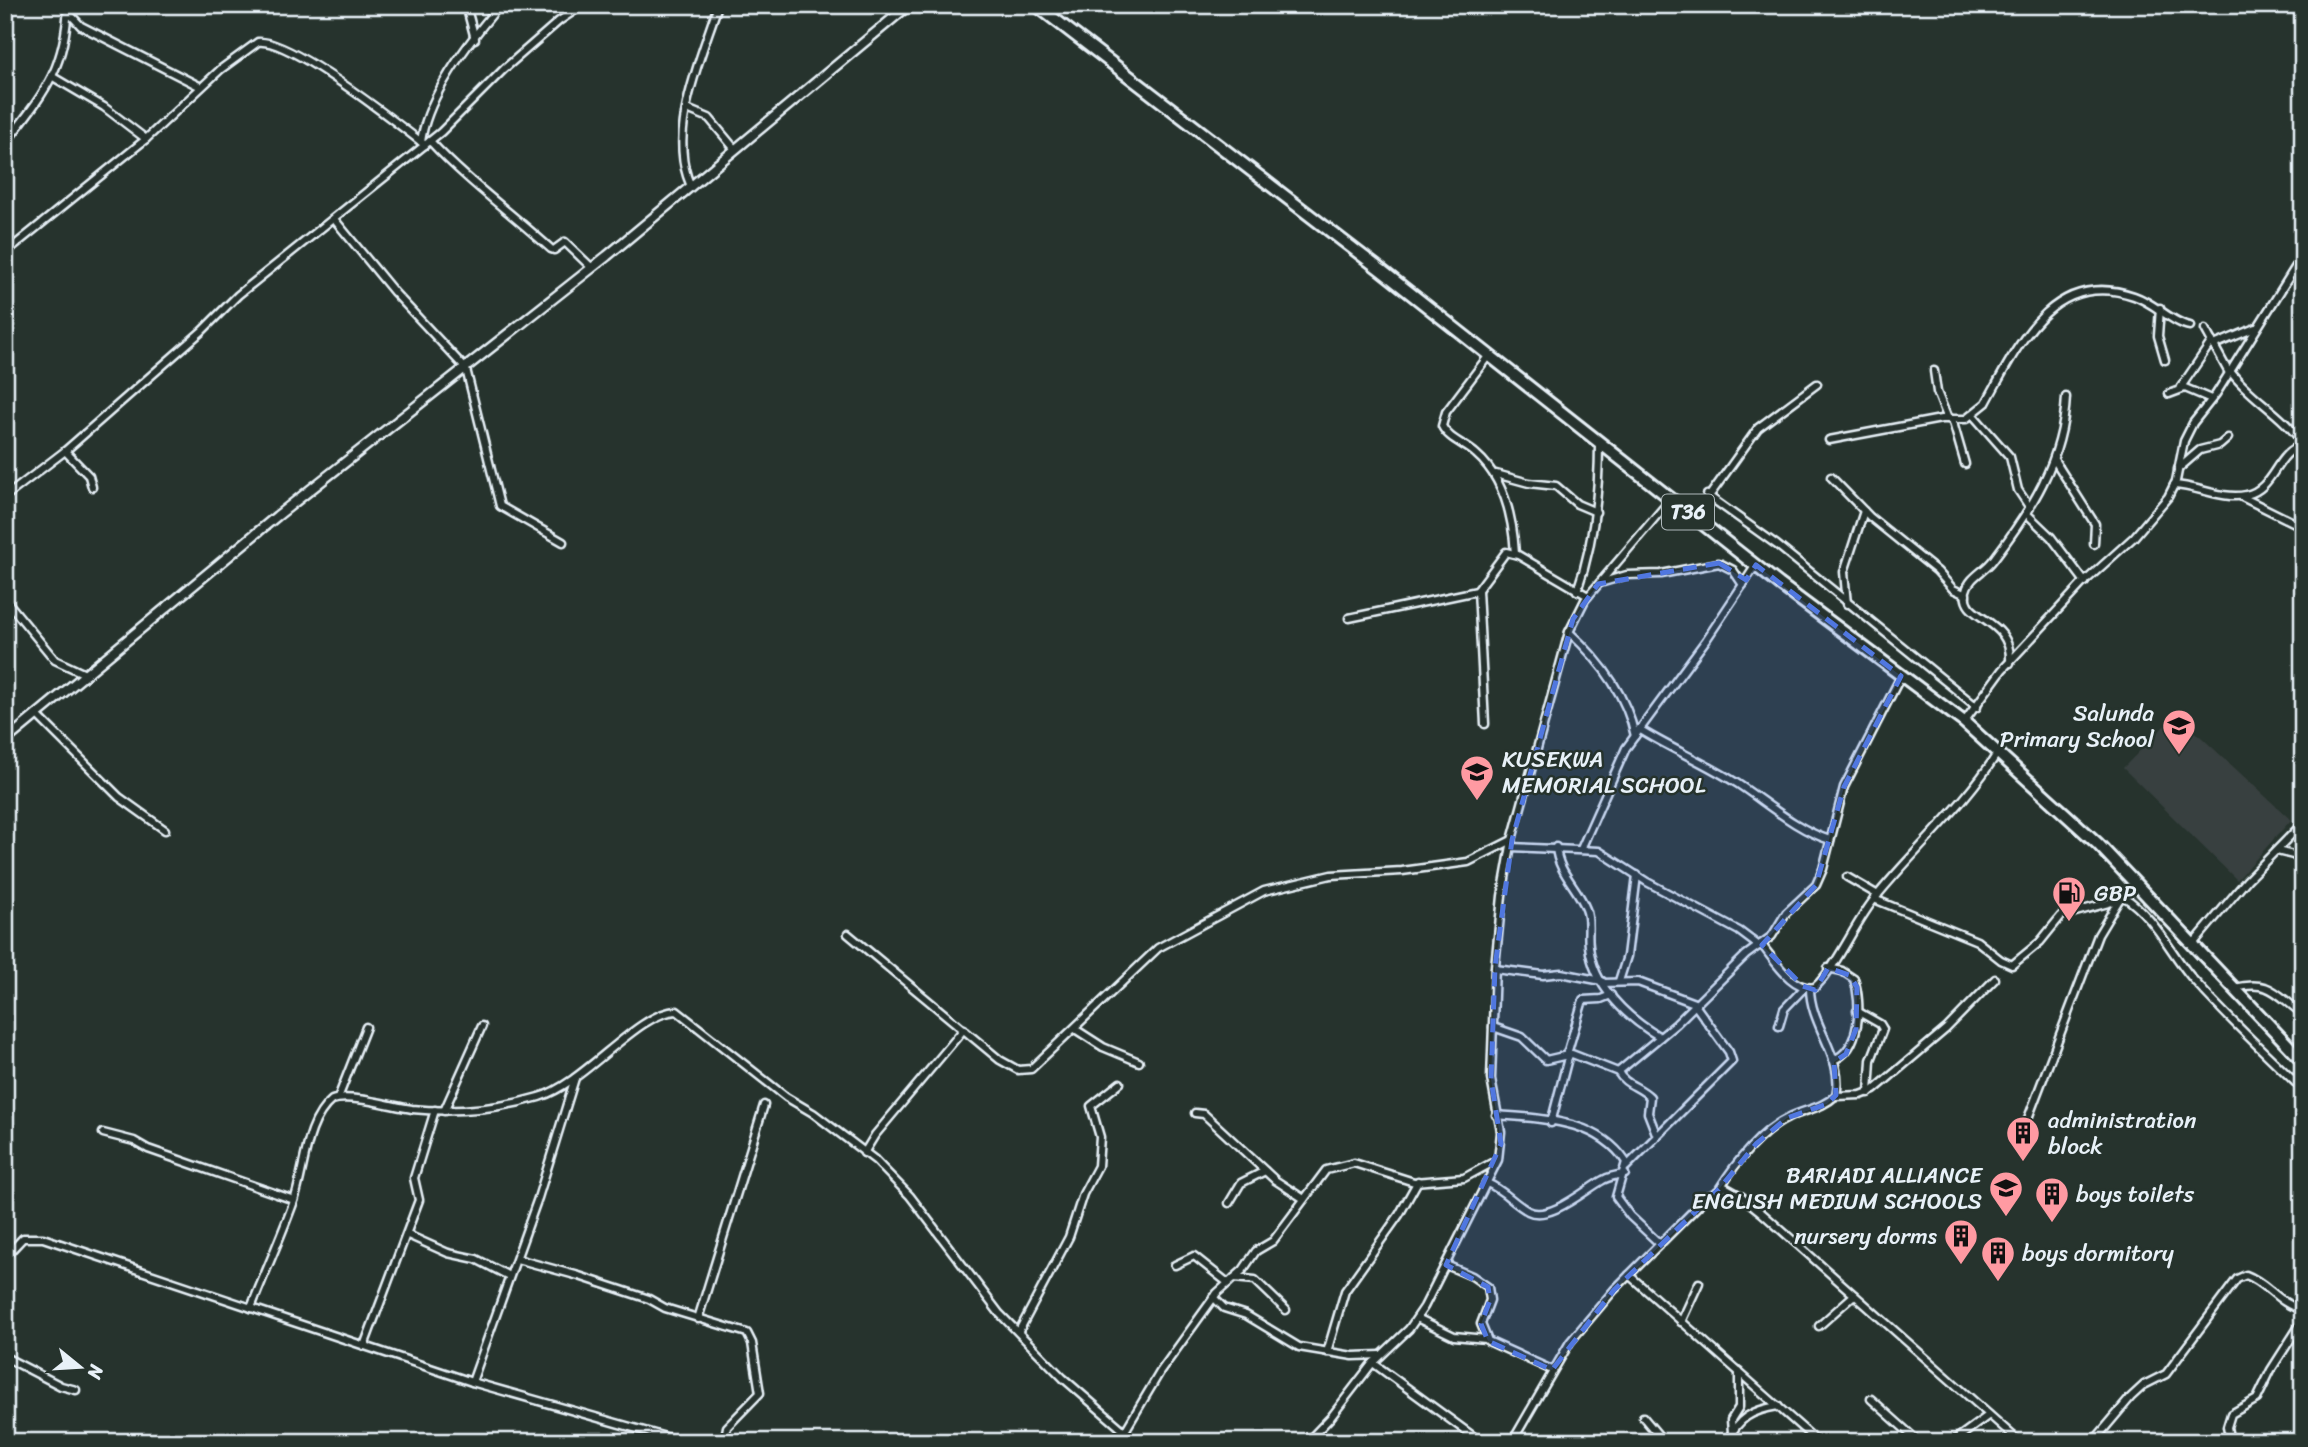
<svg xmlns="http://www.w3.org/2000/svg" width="2308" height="1447" font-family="Sriracha,sans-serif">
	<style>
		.built { fill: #394140 }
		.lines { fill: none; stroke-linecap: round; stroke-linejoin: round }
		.minor-casing { stroke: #e8f1f8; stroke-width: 11 }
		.tertiary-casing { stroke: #e8f1f8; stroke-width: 13 }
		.trunk-casing { stroke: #e8f1f8; stroke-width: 16 }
		.minor { stroke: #26332d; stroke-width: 6 }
		.tertiary { stroke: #26332d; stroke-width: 8 }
		.trunk { stroke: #26332d; stroke-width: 10 }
		.marked { fill: #5077e0; fill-opacity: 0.2; stroke: #5077e0; stroke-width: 5; stroke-dasharray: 14 9; stroke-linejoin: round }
		.labels { text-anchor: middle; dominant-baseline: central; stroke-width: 5; stroke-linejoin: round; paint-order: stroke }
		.shield { fill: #26332d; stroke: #aeb8bb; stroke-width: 2 }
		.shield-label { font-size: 21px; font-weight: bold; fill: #e8f1f8 }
		.poi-label { font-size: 23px; fill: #e8f1f8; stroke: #26332d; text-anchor: start }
	</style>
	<rect width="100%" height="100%" fill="#26332d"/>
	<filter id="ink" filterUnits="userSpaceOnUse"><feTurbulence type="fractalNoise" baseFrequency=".0143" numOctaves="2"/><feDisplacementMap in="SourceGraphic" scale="14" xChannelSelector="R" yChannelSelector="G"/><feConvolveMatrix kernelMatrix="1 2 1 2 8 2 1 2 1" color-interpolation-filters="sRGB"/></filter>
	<g filter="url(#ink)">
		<polygon class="built" points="2176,714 2291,820 2237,880 2123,768"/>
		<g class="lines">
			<g class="minor-casing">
				<g id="minor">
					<polyline points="466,5 475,39"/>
					<polyline points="67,11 81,26 201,87"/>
					<polyline points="53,77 104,107 146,139"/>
					<polyline points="687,109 709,118 734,148"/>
					<path d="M430,141C467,181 510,212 551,249L554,250L565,242L592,268"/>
					<path d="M421,142C427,95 470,40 500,5"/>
					<path d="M5,144C43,94 65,71 68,5"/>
					<path d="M690,184C667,132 701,58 718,5"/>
					<polyline points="334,219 394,292 466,369 500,506 563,542"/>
					<path d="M5,253L146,139L221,69L258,42C289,38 397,123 425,145"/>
					<polyline points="2160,308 2158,336 2165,360"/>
					<polyline points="2205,329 2229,373"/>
					<polyline points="2214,345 2255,328"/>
					<path d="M1489,355L1446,412L1442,426C1448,439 1465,444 1476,454C1505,479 1513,518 1515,554"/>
					<polyline points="1934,371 1937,392 1948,419"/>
					<path d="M2230,371C2251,399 2283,414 2303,444"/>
					<polyline points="2181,387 2212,341"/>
					<polyline points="2169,394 2185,388 2211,399"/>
					<polyline points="1973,415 2010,457 2018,490 2030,508"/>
					<polyline points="1952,419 1965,464"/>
					<path d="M1829,440L1941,419H1966L1986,403C2018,345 2053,268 2134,296C2155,303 2172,323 2190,326"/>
					<polyline points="65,451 89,476 92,487"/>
					<polyline points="2055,461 2095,524 2094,544"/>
					<polyline points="2178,469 2200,450 2220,445 2228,438"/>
					<polyline points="1496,474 1529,483 1556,486 1577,504 1596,512"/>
					<polyline points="1831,477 1870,517 1937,571 1953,589 1966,595"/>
					<path d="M2174,485C2197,486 2223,500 2246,495C2275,489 2275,452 2303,445"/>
					<polyline points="1707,495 1777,545 1977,707"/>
					<polyline points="5,497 65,451 202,331 238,295 441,132 504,69 559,21 583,5"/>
					<polyline points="2242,497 2303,527"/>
					<polyline points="2026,513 2051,537 2085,582"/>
					<polyline points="1695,516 1758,428 1817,384"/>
					<polyline points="1600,583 1627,575 1661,574 1719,563 1733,570 1743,585"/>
					<polyline points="1478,590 1485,724"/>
					<path d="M1577,591C1594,543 1599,495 1599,444"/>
					<polyline points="5,599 55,660 85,674"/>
					<polyline points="1847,604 1844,572 1864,511"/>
					<polyline points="1349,618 1477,591 1506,552 1518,555 1588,596"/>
					<path d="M1569,632C1600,660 1626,694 1635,736"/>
					<path d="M2010,663C2013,616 1960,621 1966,591C1969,577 1985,571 1993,560C2031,510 2063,461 2066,397"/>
					<polyline points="37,715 119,797 165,830"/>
					<polyline points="1964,722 2002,670 2082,584 2134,537 2168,497 2176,481 2184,441 2193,423 2216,394 2303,255"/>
					<path d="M1639,729C1671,749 1706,763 1738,784C1767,803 1797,830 1830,840"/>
					<polyline points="1511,847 1599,851 1647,882 1739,931 1759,946"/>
					<path d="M1556,847C1558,873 1577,886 1586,909C1591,921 1587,934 1589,946C1593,986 1627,1018 1660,1037"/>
					<polyline points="1581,849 1626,748 1706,640 1756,565"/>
					<polyline points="2277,851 2293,855 2303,861"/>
					<polyline points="1847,877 1878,895"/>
					<path d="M2123,896C2155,917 2168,949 2192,978C2227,1018 2266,1053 2303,1090"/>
					<polyline points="1874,899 1977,941 2001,960 2012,965 2040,942 2061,916 2119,900"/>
					<polyline points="2303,903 2303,907"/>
					<polyline points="848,934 1000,1060 1018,1070 1031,1069 1158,948 1264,891 1331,875 1402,871 1468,862 1512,840"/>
					<path d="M1761,944C1774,959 1792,992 1815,987C1837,967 1855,922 1876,897C1914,850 1967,803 1998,752"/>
					<polyline points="2193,944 2247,880 2303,823"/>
					<path d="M1828,968L1842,971L1854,979C1862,1003 1861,1050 1833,1060"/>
					<polyline points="1495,969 1543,975 1561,973 1602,981"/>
					<polyline points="1619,981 1627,956 1637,875"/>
					<polyline points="1603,983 1638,982 1697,1004"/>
					<path d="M2234,988C2272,979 2276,995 2303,1014"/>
					<polyline points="1857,1011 1880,1024 1883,1029 1871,1060 1869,1093"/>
					<polyline points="1779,1026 1784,1009 1805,987"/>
					<polyline points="1493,1027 1522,1037 1546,1060 1572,1054 1618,1072 1676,1024 1746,955 1772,936 1786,913 1816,885 1823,869 1844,787 1901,676"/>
					<polyline points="1075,1029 1103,1047 1139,1062"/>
					<polyline points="1567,1054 1583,1000 1601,999 1611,995"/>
					<path d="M1618,1072C1625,1085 1639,1086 1650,1097L1648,1113L1657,1136"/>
					<polyline points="1836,1096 1861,1095 1874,1090 1946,1029 1995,979"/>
					<polyline points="338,1098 366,1027"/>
					<polyline points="444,1111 482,1026"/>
					<polyline points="1195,1113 1204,1114 1275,1180 1304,1199"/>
					<path d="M1496,1115C1542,1119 1598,1119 1626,1162L1616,1197L1630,1216L1660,1244"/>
					<polyline points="1551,1123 1569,1054"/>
					<polyline points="103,1133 134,1141 148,1149 294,1200"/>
					<polyline points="2022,1134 2098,935 2119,900 2137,885"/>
					<polyline points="864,1153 875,1135 964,1029"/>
					<polyline points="1626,1167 1732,1061 1729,1052 1695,1005"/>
					<path d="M1487,1183C1504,1190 1513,1203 1528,1211C1550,1222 1586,1189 1603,1180C1610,1176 1617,1175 1625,1174"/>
					<path d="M1720,1188C1736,1162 1761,1131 1788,1118C1805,1109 1822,1109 1836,1095C1845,1058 1810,1026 1810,988"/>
					<polyline points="1229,1203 1241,1183 1265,1171"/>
					<polyline points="408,1235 448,1253 476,1259 509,1276"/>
					<polyline points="5,1257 23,1238 43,1238 472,1382 683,1442"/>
					<polyline points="517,1259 579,1276 649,1299 665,1308 747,1333 752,1343 760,1393 727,1427 724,1442"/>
					<polyline points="1175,1265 1194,1256 1228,1283"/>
					<polyline points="1446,1265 1472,1276 1488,1287 1490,1300 1481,1324 1488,1341 1552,1370"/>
					<polyline points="1629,1275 1818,1442"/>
					<polyline points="1234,1278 1255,1280 1286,1310"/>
					<polyline points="1213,1297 1224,1308 1246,1315 1299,1347 1353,1356 1381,1355"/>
					<path d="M251,1308C265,1272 281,1237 294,1201C305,1169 305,1122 332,1100C351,1094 391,1106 412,1109C454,1113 498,1109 539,1097C586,1083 637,1012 677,1011L786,1097L813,1113L875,1160L910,1196L999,1313L1063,1378L1137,1442"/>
					<polyline points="1417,1318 1454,1336 1486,1339"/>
					<polyline points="698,1319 764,1105"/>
					<polyline points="1681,1322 1699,1283"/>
					<polyline points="1819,1326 1854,1295"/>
					<polyline points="1019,1331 1069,1237 1083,1194 1098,1166 1100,1137 1091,1106 1120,1083"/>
					<polyline points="364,1346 419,1200 414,1178 435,1110"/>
					<polyline points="1327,1352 1345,1291 1399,1215 1418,1181"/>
					<polyline points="5,1357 61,1386 76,1390"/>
					<polyline points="1373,1363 1481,1442"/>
					<polyline points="472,1382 538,1198 575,1078"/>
					<polyline points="1871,1399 1919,1442"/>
					<polyline points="1643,1417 1664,1442"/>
					<polyline points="1125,1431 1160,1372 1217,1293 1243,1270 1256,1251 1273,1241 1326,1170 1354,1163 1414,1182 1464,1178 1497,1160"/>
					<polyline points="1732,1432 1731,1420 1739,1407 1739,1372"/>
					<polyline points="1307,1442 1331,1417 1371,1365 1409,1329 1424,1307 1498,1160 1501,1132 1491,1079 1495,967 1502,896 1512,840 1569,632 1585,600 1670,500"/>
					<polyline points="1512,1442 1570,1342 1614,1290 1707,1197 1725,1187 1741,1196 1762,1213 2020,1442"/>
					<path d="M1727,1442C1738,1418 1752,1410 1778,1406"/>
					<polyline points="1952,1442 1989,1415"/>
					<path d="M2093,1442L2131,1397L2144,1385L2166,1374L2237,1279L2246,1275C2268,1283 2278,1304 2303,1310"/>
					<polyline points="2230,1442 2227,1427 2231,1414 2257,1399 2271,1370 2303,1320"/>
					<polyline points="2270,1442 2303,1438"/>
				</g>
			</g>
			<g class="tertiary-casing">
				<polyline id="tertiary" points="5,741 277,516 607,256 909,5"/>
			</g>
			<g class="trunk-casing">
				<polyline id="trunk" points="1036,5 1381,270 1779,584 1964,722 2098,844 2303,1061"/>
			</g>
			<use href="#minor" class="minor"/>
			<use href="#tertiary" class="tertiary"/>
			<use href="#trunk" class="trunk"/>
		</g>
	</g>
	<path class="marked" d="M1719,563L1746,580L1756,565L1901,676L1844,787L1816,885L1762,945L1803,986L1815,990L1828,968L1849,975L1857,987L1856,1029L1846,1054L1834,1062L1836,1095L1827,1104L1787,1118L1756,1144L1720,1188L1614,1290L1552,1370L1488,1341L1481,1324L1490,1300L1488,1287L1446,1265L1501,1144L1491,1079L1495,967L1512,840L1573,619L1598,584Z"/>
	<defs>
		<g id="school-pin" transform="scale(1.75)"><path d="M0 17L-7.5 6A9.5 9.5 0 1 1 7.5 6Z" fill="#ff9aa2" stroke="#26332d"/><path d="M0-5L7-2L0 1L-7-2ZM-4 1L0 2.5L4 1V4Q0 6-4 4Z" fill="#111"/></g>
		<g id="fuel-pin" transform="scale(1.75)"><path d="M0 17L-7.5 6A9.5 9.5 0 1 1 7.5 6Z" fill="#ff9aa2" stroke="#26332d"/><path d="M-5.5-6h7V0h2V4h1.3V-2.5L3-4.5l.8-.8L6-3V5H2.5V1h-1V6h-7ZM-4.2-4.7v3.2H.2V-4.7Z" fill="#111"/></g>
		<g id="building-pin" transform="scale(1.75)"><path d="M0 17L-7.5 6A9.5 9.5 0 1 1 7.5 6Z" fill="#ff9aa2" stroke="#26332d"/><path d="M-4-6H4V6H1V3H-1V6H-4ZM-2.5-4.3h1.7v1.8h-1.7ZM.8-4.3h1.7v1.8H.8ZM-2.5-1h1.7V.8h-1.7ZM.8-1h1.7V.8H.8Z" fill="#111"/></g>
	</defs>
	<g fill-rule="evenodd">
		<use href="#school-pin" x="2179" y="726"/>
		<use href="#school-pin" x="1477" y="772"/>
		<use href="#fuel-pin" x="2069" y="893"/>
		<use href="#building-pin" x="2023" y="1133"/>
		<use href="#school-pin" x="2006" y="1188"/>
		<use href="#building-pin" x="2052" y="1194"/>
		<use href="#building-pin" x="1961" y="1236"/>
		<use href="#building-pin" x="1998" y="1253"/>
	</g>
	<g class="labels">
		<rect class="shield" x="1662" y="494.5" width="52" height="35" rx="5"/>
		<g class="shield-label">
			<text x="1688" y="512">T36</text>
		</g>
		<g class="poi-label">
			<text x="2154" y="713" text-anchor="end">Salunda<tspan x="2154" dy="26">Primary School</tspan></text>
			<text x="1502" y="759">KUSEKWA<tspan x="1502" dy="26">MEMORIAL SCHOOL</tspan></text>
			<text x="2094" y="893">GBP</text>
			<text x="2048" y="1120">administration<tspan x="2048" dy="26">block</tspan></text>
			<text x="1982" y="1175" text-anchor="end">BARIADI ALLIANCE<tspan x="1982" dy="26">ENGLISH MEDIUM SCHOOLS</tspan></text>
			<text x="2076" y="1194">boys toilets</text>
			<text x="1937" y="1236" text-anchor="end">nursery dorms</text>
			<text x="2022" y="1253">boys dormitory</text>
		</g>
	</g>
	<rect width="2308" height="1447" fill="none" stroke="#26332d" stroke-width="28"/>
	<rect x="14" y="14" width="2280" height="1419" fill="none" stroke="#e8f1f8" stroke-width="2.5" filter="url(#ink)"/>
	<g transform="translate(80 1367) rotate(108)" stroke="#26332d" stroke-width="5" paint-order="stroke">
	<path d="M0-5L12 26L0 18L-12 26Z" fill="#e8f1f8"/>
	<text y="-10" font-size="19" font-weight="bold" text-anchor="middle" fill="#e8f1f8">N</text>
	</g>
</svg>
